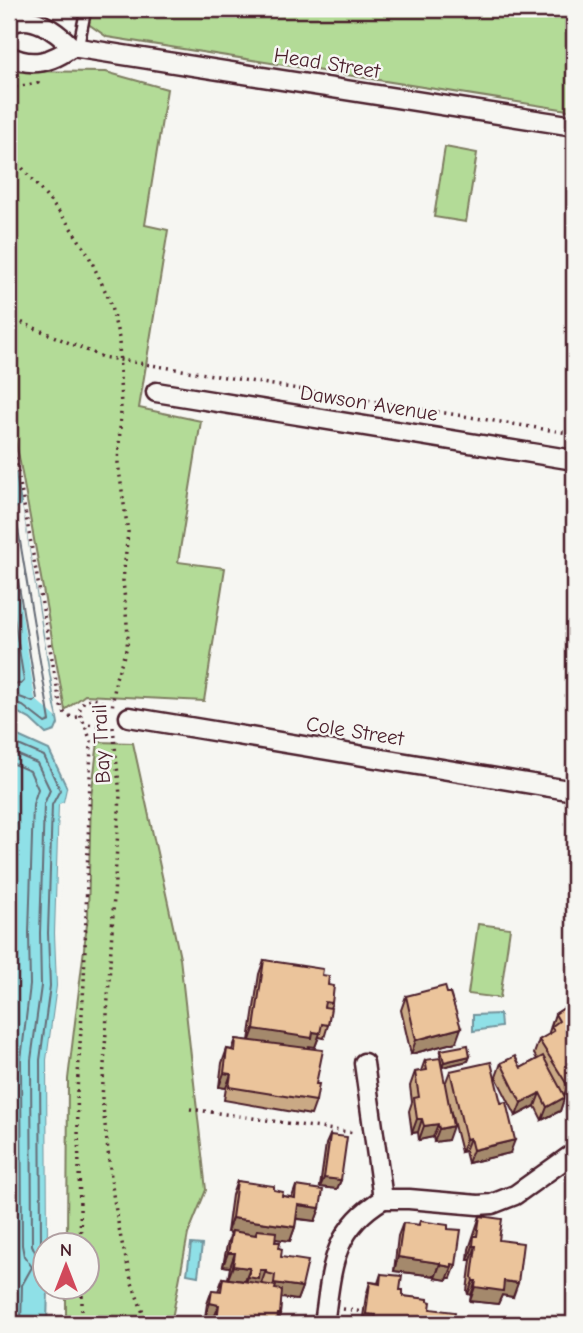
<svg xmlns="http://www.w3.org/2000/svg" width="583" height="1333" font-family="'Comic Neue',sans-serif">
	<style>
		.green { fill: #b3db97; stroke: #7e7d61; stroke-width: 2 }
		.water { fill: #8fe0e7; stroke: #73939c; stroke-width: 2 }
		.pier { fill: #f6f6f2 }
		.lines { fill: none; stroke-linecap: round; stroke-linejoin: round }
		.shore { stroke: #666c76; stroke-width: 2 }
		.lane-casing { stroke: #4a1f2b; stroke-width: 14 }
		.street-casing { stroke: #4a1f2b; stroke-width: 23 }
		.path { stroke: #4a1f2b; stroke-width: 3.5; stroke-dasharray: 2 5; stroke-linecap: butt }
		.lane { stroke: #f6f6f2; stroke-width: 9 }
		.street { stroke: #f6f6f2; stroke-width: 18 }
		.wall { fill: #caa985; stroke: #4a1f2b; stroke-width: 2 }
		.shaded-wall { fill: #a4896c; stroke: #4a1f2b; stroke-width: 2 }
		.building { fill: #ebc49b; stroke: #4a1f2b; stroke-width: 2 }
		.labels { text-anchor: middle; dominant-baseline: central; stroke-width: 5; stroke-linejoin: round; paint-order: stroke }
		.street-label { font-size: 21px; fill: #4a1f2b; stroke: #f6f6f2 }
	</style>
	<rect width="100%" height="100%" fill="#f6f6f2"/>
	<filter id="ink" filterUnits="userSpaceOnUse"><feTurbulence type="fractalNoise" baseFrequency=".0143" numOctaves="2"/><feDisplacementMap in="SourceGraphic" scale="14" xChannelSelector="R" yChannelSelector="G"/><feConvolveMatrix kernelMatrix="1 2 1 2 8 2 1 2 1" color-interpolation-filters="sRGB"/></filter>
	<g filter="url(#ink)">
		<g class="green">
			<polygon points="67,9 574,9 574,111 107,37"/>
			<polygon points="9,71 106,72 167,89 145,225 168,230 139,408 201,421 178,562 225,568 204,701 85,695 65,710 19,457 9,415"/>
			<polygon points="445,147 477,153 466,222 434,217"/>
			<polygon points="98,742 133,743 180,958 206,1190 188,1234 171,1324 66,1324 66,1288 88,1288 88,1246 67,1245 68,1079 88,916 91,797"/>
			<polygon points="478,924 510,928 500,998 468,994"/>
		</g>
		<g class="water">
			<polygon points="9,464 16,474 57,718 58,724 55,731 46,734 30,719 9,708"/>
			<polygon points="9,732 49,750 67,788 64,802 59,805 55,933 57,986 47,1060 48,1245 46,1246 46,1288 48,1288 47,1324 9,1324"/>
			<polygon points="500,1014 501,1027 473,1031 473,1015"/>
			<polygon points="191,1244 202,1245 198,1276 187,1274"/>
		</g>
		<g class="pier">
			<polygon points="22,505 54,706 57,718 35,699 9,531 13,511"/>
			<polygon points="68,784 70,796 67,804 63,806 59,933 60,987 50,1060 51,1245 48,1246 47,1060 57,986 55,933 59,804 64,802"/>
		</g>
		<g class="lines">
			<g class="shore">
				<polyline points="9,475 50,721 45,723 23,706 9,702"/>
				<polyline points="9,524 37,699 33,702 9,693"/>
				<polyline points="9,586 24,681 21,684 9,683"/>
				<polyline points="9,741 44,756 60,790 52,805 48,933 50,986 40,1060 41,1244 46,1251"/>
				<polyline points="9,751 37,763 50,790 44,804 40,933 41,986 31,1060 32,1245 37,1256 46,1261"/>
				<polyline points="9,762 30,771 38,789 33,804 29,933 30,985 21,1060 22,1245 24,1256 32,1267 22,1285 21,1324"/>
			</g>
			<g class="lane-casing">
				<polyline id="lane" points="78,48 86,9"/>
			</g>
			<g class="street-casing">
				<g id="street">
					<path d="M9,25C30,10 57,32 72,47"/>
					<polyline points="72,47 574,126"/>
					<path d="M9,56C32,68 52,62 72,47"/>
					<polyline points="156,392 574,460"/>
					<polyline points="129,717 574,791"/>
					<polyline points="383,1199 409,1199 478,1205 492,1204 515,1195 574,1153"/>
					<path d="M324,1324C332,1270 331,1230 383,1199L364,1063"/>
				</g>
			</g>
			<g class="path">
				<polyline points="9,88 38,83 37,79"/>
				<polyline points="9,152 64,218 87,252 109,299 119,338 121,411 118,463 128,532 123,580 128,635 127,647 116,678 112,709"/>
				<polyline points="9,317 102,357 574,434"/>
				<path d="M9,423L60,703C63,714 68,718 79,717"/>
				<polyline points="113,727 120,795 102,1099 113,1194 121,1239 132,1283 147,1324"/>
				<polyline points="190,1109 355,1133"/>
				<polyline points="81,1246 77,1091 84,983 91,741 79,711 84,701 93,698 100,700 106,711 104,720 97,725 85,724"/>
				<polyline points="82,1288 82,1324"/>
				<polyline points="343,1309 363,1312"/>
				<polyline points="276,1322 293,1324"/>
			</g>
			<use href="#lane" class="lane"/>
			<use href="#street" class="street"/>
		</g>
		<g class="wall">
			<polygon points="264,960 322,975 328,985 332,1003 330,1008 328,1025 324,1038 319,1037 315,1047 309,1046 309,1048 316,1084 316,1101 311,1115 224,1100 226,1088 219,1087 222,1063 227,1049 232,1050 236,1039 249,1041 259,974"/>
			<polygon points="406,996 456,1042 411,1054 401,1010"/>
			<polygon points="564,1008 574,1092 564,1099 560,1111 542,1120 535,1106 516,1116 496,1077 501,1063 521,1068 537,1059 534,1054 539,1040 548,1035 555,1014"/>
			<polygon points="441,1050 470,1056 468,1061 442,1067 440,1055"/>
			<polygon points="425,1060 445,1084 450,1071 510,1153 468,1163 465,1151 461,1152 447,1097 448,1140 434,1142 433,1137 419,1140 418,1132 412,1133 409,1111 412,1102 410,1086 415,1072 421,1071"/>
			<polygon points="330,1135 341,1180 337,1189 320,1187 326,1144"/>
			<polygon points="237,1181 274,1190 282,1196 292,1197 296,1186 320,1208 315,1221 296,1219 295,1227 290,1241 276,1239 275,1242 279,1248 281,1257 302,1287 297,1300 281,1298 280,1314 277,1324 213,1324 214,1318 205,1317 207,1304 212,1290 218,1291 223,1278 228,1279 230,1267 223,1266 227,1245 231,1233 227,1232 232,1195"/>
			<polygon points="480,1216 499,1240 513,1297 502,1295 498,1304 470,1301 471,1295 468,1294 467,1291 471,1260 468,1260 469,1249"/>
			<polygon points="420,1221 448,1229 456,1265 451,1278 448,1278 447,1280 435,1278 436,1276 394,1271 398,1236 403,1223 419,1225"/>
			<polygon points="381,1274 400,1290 403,1296 428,1301 430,1309 453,1324 362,1324 366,1296 370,1282 378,1283"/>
		</g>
		<g class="shaded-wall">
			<polygon points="461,1028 456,1042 411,1054 416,1040"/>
			<polygon points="254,1029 313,1032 320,1033 315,1047 309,1046 307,1051 249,1043"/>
			<polygon points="470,1056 468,1061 442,1067 444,1062"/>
			<polygon points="224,1073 231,1074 226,1088 219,1087"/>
			<polygon points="574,1082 574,1092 564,1099 560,1111 542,1120 547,1107 563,1098 568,1086"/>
			<polygon points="540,1093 535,1106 516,1116 521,1103"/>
			<polygon points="417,1119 422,1119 418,1132 412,1133"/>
			<polygon points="438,1124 433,1137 419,1140 424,1126"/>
			<polygon points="453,1126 448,1140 434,1142 439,1129"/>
			<polygon points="470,1138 465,1151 461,1152 466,1139"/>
			<polygon points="515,1140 510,1153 468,1163 473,1150"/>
			<polygon points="324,1178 341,1180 337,1189 320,1187"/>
			<polygon points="298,1205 320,1208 315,1221 293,1218"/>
			<polygon points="232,1218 295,1227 290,1241 256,1236 257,1230 255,1236 227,1232"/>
			<polygon points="473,1246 476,1246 471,1260 468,1260"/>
			<polygon points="228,1253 235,1253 230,1267 223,1266"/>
			<polygon points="398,1257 440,1263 436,1276 394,1271"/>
			<polygon points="440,1265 452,1267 447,1280 435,1278"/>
			<polygon points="233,1266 250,1268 245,1281 228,1279"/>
			<polygon points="260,1270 266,1270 261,1284 243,1291 248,1277"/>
			<polygon points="473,1281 476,1281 471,1295 468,1294"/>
			<polygon points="504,1281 518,1283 513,1297 502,1295 498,1304 470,1301 475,1287"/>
			<polygon points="274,1283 302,1287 297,1300 269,1296"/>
			<polygon points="210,1303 219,1305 214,1318 205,1317"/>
			<polygon points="366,1314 376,1315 373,1324 362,1324"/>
			<polygon points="217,1319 253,1324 215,1324"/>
		</g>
		<g class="building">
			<polygon points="264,960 323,969 322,975 329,976 328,985 334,986 332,1003 325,1002 324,1007 331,1008 328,1025 322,1024 320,1033 313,1032 312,1038 254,1029"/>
			<polygon points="445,986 447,993 450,993 461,1028 416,1040 406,996"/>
			<polygon points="564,1008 569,1015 574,1011 574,1082 568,1086 539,1040 554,1031 551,1027 559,1021 555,1014"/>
			<polygon points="236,1039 323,1050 316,1084 319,1084 316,1101 229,1087 231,1074 224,1073 227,1049 235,1051"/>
			<polygon points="468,1045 470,1056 444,1062 441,1050"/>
			<polygon points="515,1056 521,1068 543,1056 565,1097 547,1107 540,1093 521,1103 501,1063"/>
			<polygon points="440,1058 453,1126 439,1129 438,1124 424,1126 422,1119 417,1119 414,1098 419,1097 415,1072 427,1070 425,1060"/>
			<polygon points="491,1062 501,1103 506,1102 515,1140 473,1150 470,1138 466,1139 450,1071"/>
			<polygon points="330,1135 347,1137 341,1180 324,1178"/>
			<polygon points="237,1181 274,1186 274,1190 283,1192 282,1196 295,1198 296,1186 323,1190 320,1208 298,1205 295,1227 232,1218"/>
			<polygon points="480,1216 502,1219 499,1240 523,1243 518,1283 504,1281 503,1291 475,1287 476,1281 473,1281 472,1277 476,1246 473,1246 474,1236 477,1236"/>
			<polygon points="420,1221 448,1225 448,1229 461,1230 456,1265 452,1264 452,1267 440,1265 440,1263 398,1257 403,1223 419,1225"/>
			<polygon points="257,1230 276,1232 275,1242 280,1242 279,1248 282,1249 281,1257 308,1261 302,1287 274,1283 275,1275 266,1273 266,1270 260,1270 259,1279 248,1277 250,1268 233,1266 235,1253 228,1253 232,1231 256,1235"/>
			<polygon points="381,1274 402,1276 400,1290 403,1290 403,1296 428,1299 428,1301 431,1302 430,1309 455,1312 453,1324 375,1324 376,1315 366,1314 370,1282 380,1284"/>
			<polygon points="223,1278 276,1286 275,1289 282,1290 280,1314 278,1314 277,1324 270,1323 270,1324 254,1324 217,1319 219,1305 210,1303 212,1290 221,1291"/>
		</g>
	</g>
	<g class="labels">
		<g class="street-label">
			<text transform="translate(327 63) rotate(9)">Head Street</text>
			<text transform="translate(369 403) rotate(9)">Dawson Avenue</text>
			<text transform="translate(355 731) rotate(9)">Cole Street</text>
			<text transform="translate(101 744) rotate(-93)">Bay Trail</text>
		</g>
	</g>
	<rect width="583" height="1333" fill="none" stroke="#f6f6f2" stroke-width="35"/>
	<rect x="18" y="18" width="548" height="1298" fill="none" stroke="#4a1f2b" stroke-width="2.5" filter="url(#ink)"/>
	<g transform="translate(66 1266)"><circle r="33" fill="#f6f6f2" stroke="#b1a0a2" stroke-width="2"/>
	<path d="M0-5L12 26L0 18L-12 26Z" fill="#d1495b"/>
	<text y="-10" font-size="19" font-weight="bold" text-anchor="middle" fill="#4a1f2b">N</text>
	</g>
</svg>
